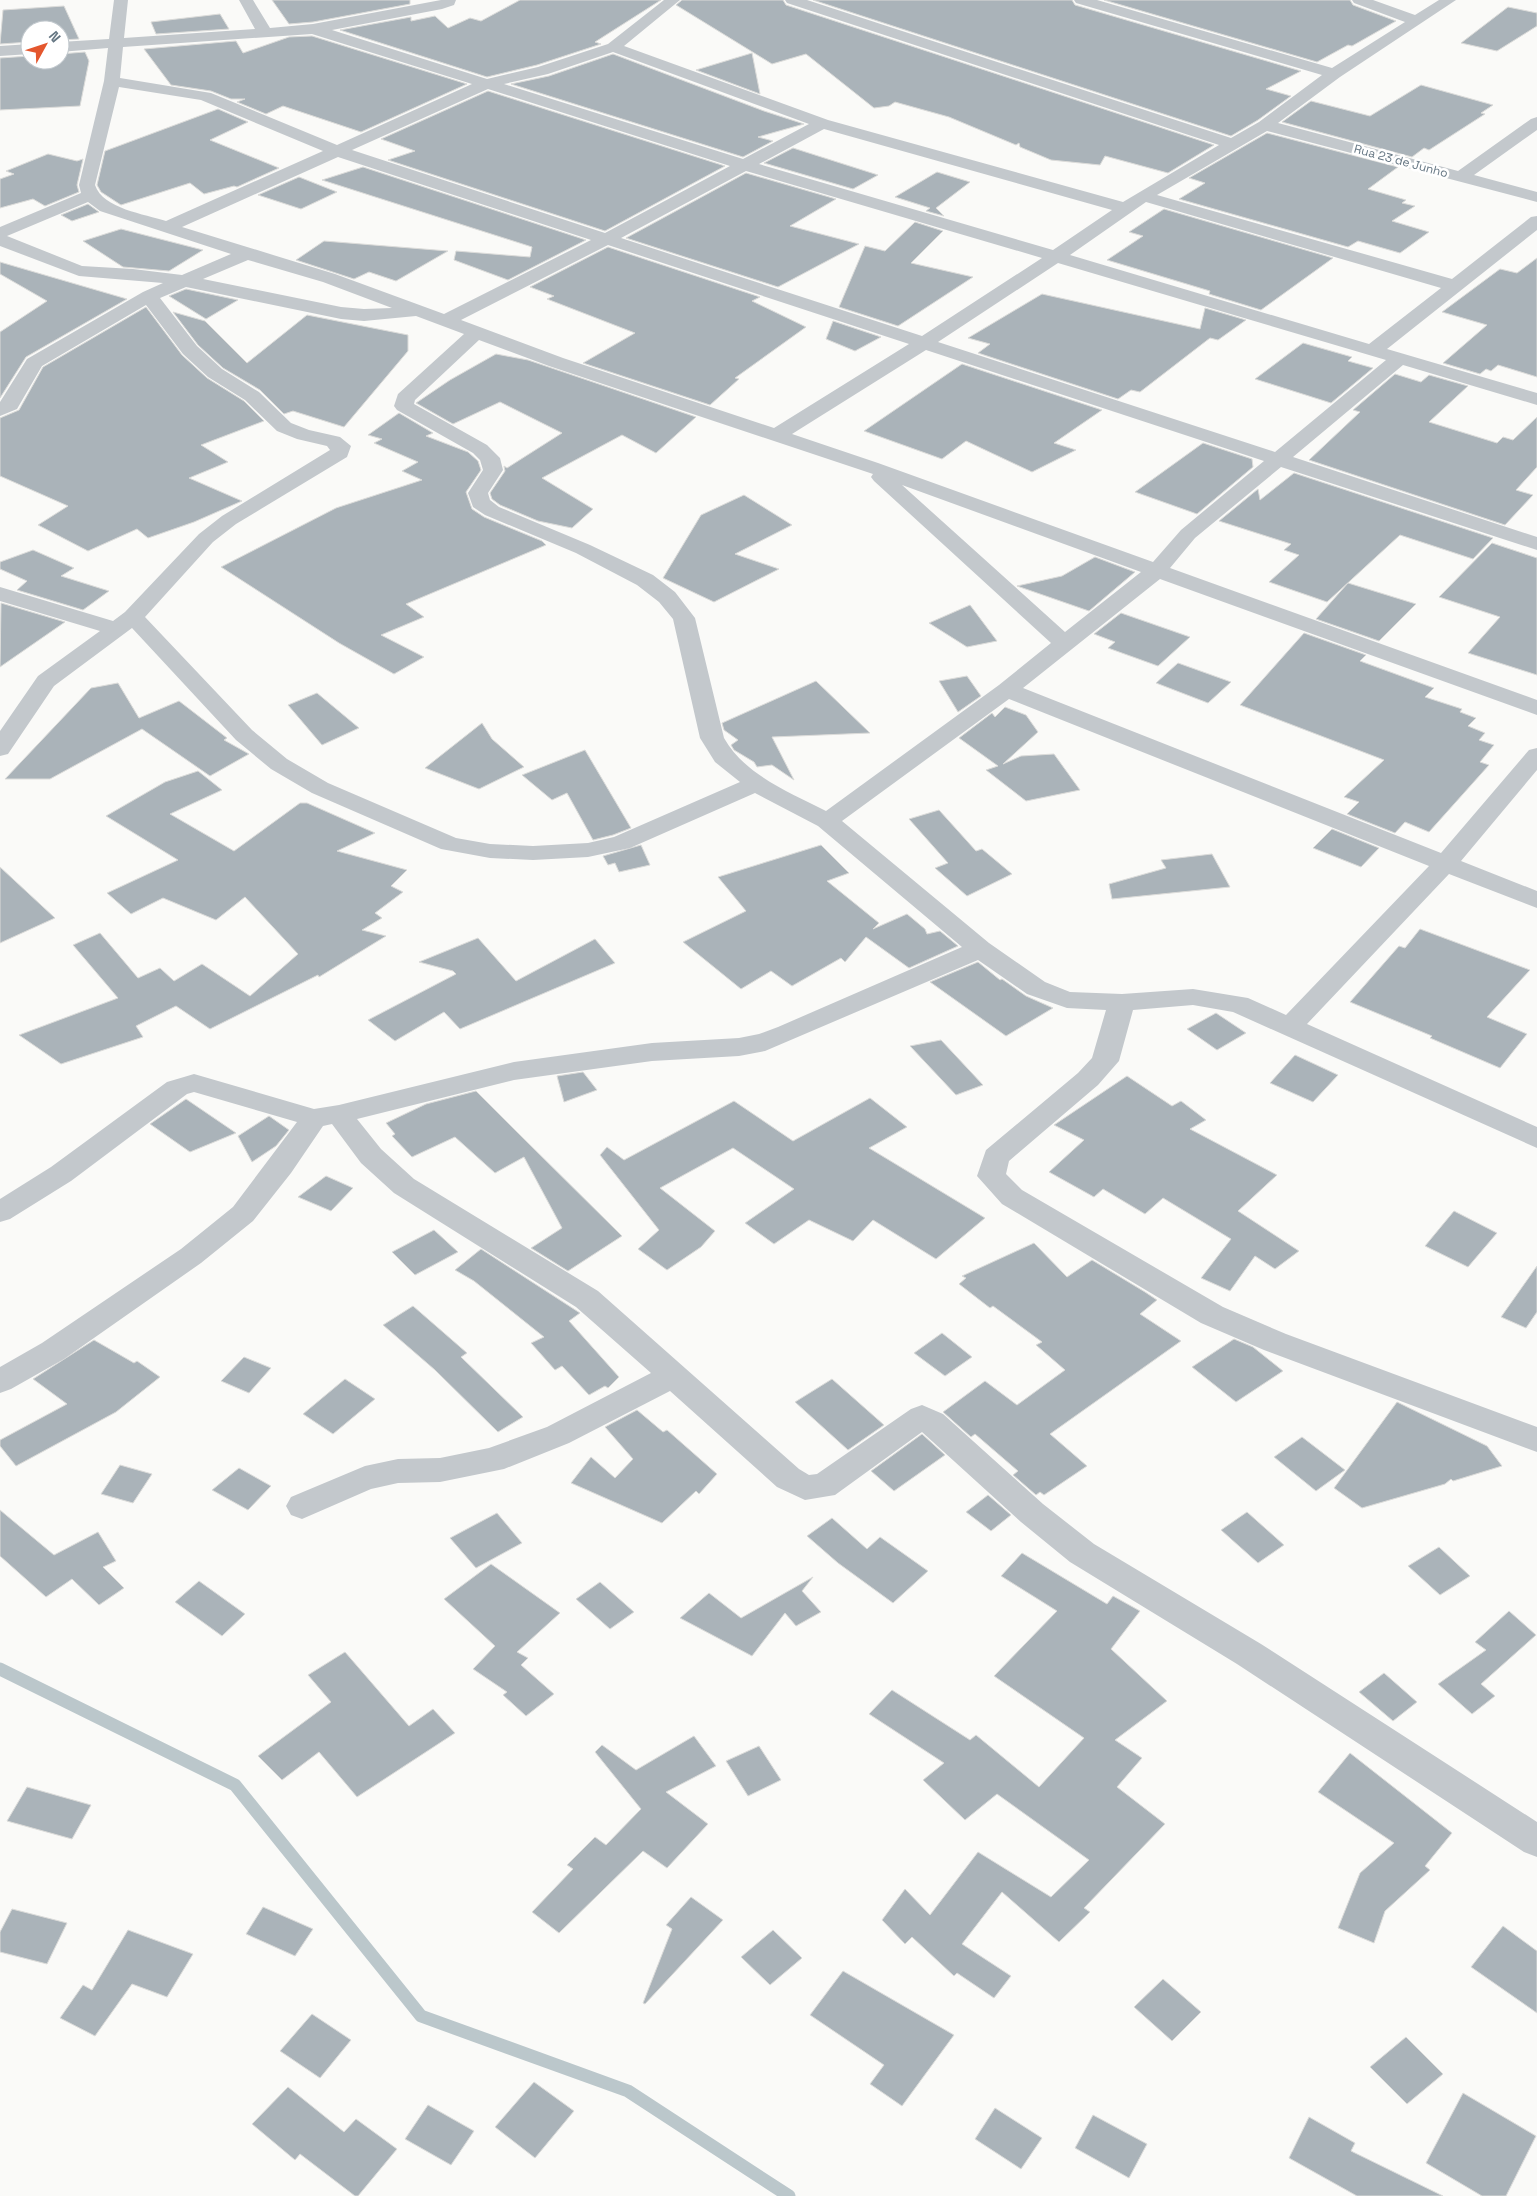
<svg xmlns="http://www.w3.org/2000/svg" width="1537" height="2196" font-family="'Space Grotesk',sans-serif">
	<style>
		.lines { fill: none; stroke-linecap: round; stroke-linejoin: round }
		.stream { stroke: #bbc7cb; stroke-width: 13 }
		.building { fill: #aab3b9; stroke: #dcdcda }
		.street { fill: #c3c8cc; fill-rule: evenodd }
		.labels { text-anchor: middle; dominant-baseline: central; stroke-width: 5; stroke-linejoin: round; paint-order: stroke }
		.far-street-label { font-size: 12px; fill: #657683; stroke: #fff }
	</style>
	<rect width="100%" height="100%" fill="#fafaf8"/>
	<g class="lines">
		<polyline class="stream" points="0,1669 235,1785 421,2016 628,2091 789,2196"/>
	</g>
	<g class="building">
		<polygon points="272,0 410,0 410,4 313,22 289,24"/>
		<polygon points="520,0 661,0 595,42 601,44 537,65 487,77 340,30 411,17 411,21 435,16 448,28 470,18 481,21"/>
		<polygon points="682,0 783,0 786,5 1214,145 1168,173 1105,156 1100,165 1051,160 1020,147 1019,143 1016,145 949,117 895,102 889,106 874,108 806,54 772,64 676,5"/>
		<polygon points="813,0 1072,0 1075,5 1301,71 1266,89 1291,96 1258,120 1231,136"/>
		<polygon points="1104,0 1350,0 1353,5 1396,21 1352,46 1348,45 1317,62"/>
		<polygon points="64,6 79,39 60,40 60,30 30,30 30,42 0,44 3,10"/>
		<polygon points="1508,7 1537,13 1537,26 1497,51 1461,43"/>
		<polygon points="220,14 229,29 156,34 151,22"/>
		<polygon points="312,36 467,84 361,132 283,106 266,114 237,102 245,99 231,99 211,91 171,85 144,49 236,41 243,53 289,37"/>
		<polygon points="85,52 89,61 80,106 0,110 0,58 30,56 30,60 60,60 60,54"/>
		<polygon points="752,53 760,94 696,70"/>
		<polygon points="613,54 764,111 804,124 758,137 773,141 743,157 511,84 549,76"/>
		<polygon points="1421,85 1493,105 1481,113 1485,114 1429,150 1424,148 1412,157 1282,122 1311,101 1370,116"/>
		<polygon points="488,91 725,166 605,231 388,160 415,151 381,139"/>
		<polygon points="218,109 248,122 210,140 279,168 237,187 234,186 204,194 190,183 121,205 101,192 97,185 105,151"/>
		<polygon points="1267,133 1398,167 1368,189 1406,200 1402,203 1415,206 1392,221 1429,232 1400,253 1358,241 1348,247 1179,199 1205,183 1189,178"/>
		<polygon points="793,148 878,175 853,189 764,163"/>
		<polygon points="48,154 77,161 83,159 77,185 79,192 45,206 33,199 0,208 0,179 14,174 6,171"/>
		<polygon points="363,167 586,240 508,280 454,260 456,251 530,257 532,247 322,180"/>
		<polygon points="937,172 970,182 936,208 944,216 926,211 930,208 895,197"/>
		<polygon points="746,173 836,199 790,226 859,244 778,287 626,238"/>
		<polygon points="299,177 337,192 301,209 258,195"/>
		<polygon points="88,204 99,212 72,221 61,215"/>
		<polygon points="1164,209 1333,258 1261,310 1209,294 1210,291 1107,260 1143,236 1129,232"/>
		<polygon points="915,222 943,231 911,263 973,277 898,326 839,307 865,246 885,251"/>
		<polygon points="121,229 203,250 169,271 123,267 83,241"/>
		<polygon points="324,241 448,251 396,281 369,272 354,279 296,260"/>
		<polygon points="608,247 760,297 752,301 806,327 735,378 739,379 710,405 583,363 635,333 547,299 554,296 530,287"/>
		<polygon points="1537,258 1537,377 1498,365 1491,371 1486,369 1480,374 1443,363 1487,325 1442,312 1500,269 1517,273"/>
		<polygon points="0,262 127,299 26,357 0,398 0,332 47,301 0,274"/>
		<polygon points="186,289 238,300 206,319 169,296"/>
		<polygon points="1042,294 1200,329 1205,308 1246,320 1218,340 1210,338 1140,392 1131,390 1118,399 978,353 990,344 968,338"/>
		<polygon points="146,307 182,355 207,378 244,401 264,421 201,445 228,462 189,478 242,501 194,522 148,538 137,529 88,551 38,525 68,506 0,476 0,418 19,410 43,367"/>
		<polygon points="173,312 205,321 247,363 307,315 408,335 408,351 344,427 293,411 284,414 260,390 223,368 198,345"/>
		<polygon points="833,321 881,337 855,351 826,339"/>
		<polygon points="1303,343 1352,357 1348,361 1373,368 1331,403 1255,379"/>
		<polygon points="496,354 528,360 696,417 656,453 622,435 542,478 593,509 572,528 538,521 500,505 492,499 490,493 505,471 504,466 507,468 562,433 500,402 453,424 416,403 450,380"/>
		<polygon points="962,364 1102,410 1054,443 1076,450 1032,472 966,441 942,459 864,431"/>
		<polygon points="1395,374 1421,382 1429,375 1468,386 1429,422 1497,443 1503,437 1513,440 1537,417 1537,467 1516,490 1533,495 1505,525 1309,460 1360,412 1353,410"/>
		<polygon points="399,413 433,433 426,436 468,452 478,461 481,470 466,492 472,509 484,517 542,541 546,545 406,604 424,617 381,635 424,657 394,674 339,643 221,567 336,508 422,480 402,471 418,462 374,443 382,439 368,435"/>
		<polygon points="1203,443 1252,459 1253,467 1197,514 1135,492"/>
		<polygon points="1294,473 1493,538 1473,559 1400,535 1327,602 1269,582 1299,555 1284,550 1291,544 1219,521 1258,489 1260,500"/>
		<polygon points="744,495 792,525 735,554 779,569 714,602 663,578 701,515"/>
		<polygon points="1492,543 1537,558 1537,675 1468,653 1500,617 1439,597"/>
		<polygon points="33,550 74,568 61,576 109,591 83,610 17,590 27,581 0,569 0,562"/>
		<polygon points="1095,557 1135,572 1089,611 1017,586 1062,576"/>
		<polygon points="1348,583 1416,604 1379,641 1316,619"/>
		<polygon points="1,603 65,622 0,667"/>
		<polygon points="970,605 997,641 967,647 929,623"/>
		<polygon points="1121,613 1190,637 1158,666 1108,648 1115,642 1094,634"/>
		<polygon points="1304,633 1366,655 1360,661 1434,688 1425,697 1462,709 1460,712 1476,718 1468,726 1485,733 1479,740 1494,745 1480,762 1489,765 1429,832 1405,822 1395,833 1347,814 1359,802 1344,797 1384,760 1240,705"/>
		<polygon points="1178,663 1231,682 1208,703 1156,683"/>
		<polygon points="967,676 981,696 958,712 939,681"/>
		<polygon points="816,681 870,733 772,737 794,780 772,765 757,767 754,762 734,750 731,745 738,740 724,730 722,723"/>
		<polygon points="118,683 139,718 179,701 227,738 224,740 249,754 210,776 142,729 50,779 5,779 91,688"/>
		<polygon points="317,693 359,728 322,745 288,705"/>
		<polygon points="1005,707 1026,715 1038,732 1003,764 1021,756 1054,754 1080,790 1026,801 986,770 998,766 959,738 992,713 995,717"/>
		<polygon points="482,723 492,739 524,767 479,789 425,768"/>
		<polygon points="585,750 631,828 613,835 593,840 567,793 552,800 522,775"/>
		<polygon points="198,771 222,790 170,814 234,851 300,803 307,803 375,833 337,851 407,870 391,886 403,892 375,913 382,918 362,930 386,936 319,977 318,975 210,1029 176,1006 136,1026 143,1037 61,1064 19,1035 118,998 73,945 100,933 138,978 160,968 174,981 202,964 250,996 298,954 245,897 216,920 163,898 131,914 107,893 178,860 106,816 165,782"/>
		<polygon points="939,810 976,851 982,849 1012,874 967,896 935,868 948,863 909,819"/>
		<polygon points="1332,829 1379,848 1361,867 1313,848"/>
		<polygon points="641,845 650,865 619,872 615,863 608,865 603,856"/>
		<polygon points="821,845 849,873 827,881 879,923 873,929 907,914 925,929 927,934 940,931 958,946 909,968 866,937 845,962 841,958 792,986 771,971 741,989 683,942 746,911 718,877"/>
		<polygon points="1212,854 1230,887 1112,899 1109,884 1166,868 1161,860"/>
		<polygon points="0,867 55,918 0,943"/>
		<polygon points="1420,929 1530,970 1487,1017 1527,1034 1500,1068 1430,1038 1432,1036 1350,1002 1399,946 1405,948"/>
		<polygon points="478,938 516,981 595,939 615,963 460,1029 444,1012 395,1041 368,1020 456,974 453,971 419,962"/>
		<polygon points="978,962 1000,980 1002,979 1026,996 1053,1008 1006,1036 930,982"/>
		<polygon points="1216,1013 1246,1033 1217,1050 1187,1029"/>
		<polygon points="941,1040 983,1085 956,1095 910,1046"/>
		<polygon points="1295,1055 1338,1075 1313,1102 1270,1083"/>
		<polygon points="583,1072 597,1090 564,1102 557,1076"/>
		<polygon points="1127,1076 1172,1106 1181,1101 1206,1120 1190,1129 1277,1175 1238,1211 1299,1251 1275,1269 1255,1256 1230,1291 1201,1278 1231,1239 1163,1198 1145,1214 1103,1189 1094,1197 1049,1172 1084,1140 1054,1125"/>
		<polygon points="476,1091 518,1133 622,1236 568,1271 531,1248 562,1228 524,1157 495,1173 455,1137 412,1157 392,1136 395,1134 386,1123 426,1104"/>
		<polygon points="870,1098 907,1127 869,1148 985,1218 936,1259 873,1220 853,1241 809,1220 774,1244 745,1223 794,1189 733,1148 660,1188 715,1231 701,1247 667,1270 638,1249 659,1230 600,1155 607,1147 624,1160 734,1101 793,1141"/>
		<polygon points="186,1099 236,1133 190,1152 150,1124"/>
		<polygon points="269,1116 289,1130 276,1146 252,1162 238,1136"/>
		<polygon points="326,1176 353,1188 331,1211 298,1197"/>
		<polygon points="1454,1211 1497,1233 1468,1267 1425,1246"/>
		<polygon points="434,1230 458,1252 415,1275 392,1252"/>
		<polygon points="1034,1243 1067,1277 1092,1260 1145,1292 1157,1300 1140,1314 1181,1341 1050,1434 1087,1466 1044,1495 1040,1492 1036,1495 1013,1475 1018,1471 975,1434 971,1437 943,1412 985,1381 1017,1405 1065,1370 1036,1345 1042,1342 993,1306 990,1308 959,1284 966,1278 962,1276"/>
		<polygon points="481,1249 580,1313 569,1321 619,1377 608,1388 605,1386 589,1395 562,1366 555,1370 531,1343 544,1337 474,1281 455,1270"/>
		<polygon points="1537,1266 1537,1312 1526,1328 1501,1317"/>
		<polygon points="413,1306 467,1353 461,1357 523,1417 498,1432 435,1370 383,1325"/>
		<polygon points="942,1333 972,1357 945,1376 914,1353"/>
		<polygon points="1234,1339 1253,1347 1283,1371 1236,1402 1192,1367"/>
		<polygon points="94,1340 134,1363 137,1361 160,1377 116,1412 16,1466 0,1446 0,1440 67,1404 33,1379"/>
		<polygon points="244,1357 271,1368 249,1393 221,1381"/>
		<polygon points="345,1379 375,1399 333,1434 303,1414"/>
		<polygon points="832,1379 884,1425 848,1450 795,1402"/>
		<polygon points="1397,1402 1487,1446 1502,1466 1453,1481 1451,1479 1445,1484 1362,1508 1334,1488"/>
		<polygon points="637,1410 663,1432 667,1430 717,1474 699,1494 696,1491 662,1523 571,1483 591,1457 615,1478 633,1459 605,1427"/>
		<polygon points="922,1434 945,1455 894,1491 871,1471"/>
		<polygon points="1302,1437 1345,1470 1316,1491 1274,1457"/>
		<polygon points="120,1465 152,1474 133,1503 101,1494"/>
		<polygon points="239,1468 271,1486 248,1510 212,1490"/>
		<polygon points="988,1495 1011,1515 991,1531 966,1512"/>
		<polygon points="0,1510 54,1555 98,1532 116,1561 103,1567 124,1588 99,1605 72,1579 46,1597 0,1556"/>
		<polygon points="1247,1512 1284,1545 1258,1563 1221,1530"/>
		<polygon points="497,1513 522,1543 476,1568 450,1538"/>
		<polygon points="832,1518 867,1549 880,1537 928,1571 893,1603 838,1563 807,1536"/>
		<polygon points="1439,1547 1470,1576 1440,1595 1408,1566"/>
		<polygon points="1022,1553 1107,1604 1113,1596 1140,1611 1111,1649 1167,1701 1115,1740 1142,1758 1117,1787 1165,1824 1084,1908 1090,1912 1059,1942 1002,1892 962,1944 1011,1976 994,1998 957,1973 954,1976 912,1937 905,1944 882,1920 905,1889 930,1915 978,1852 1051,1897 1089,1860 997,1794 965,1820 923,1780 944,1763 869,1714 892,1690 970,1740 976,1735 1039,1787 1084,1738 994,1676 1057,1611 1001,1576"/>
		<polygon points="491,1564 560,1613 517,1652 528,1658 521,1665 554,1694 526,1716 503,1695 507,1692 473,1669 495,1646 444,1599"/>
		<polygon points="813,1577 802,1591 821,1612 796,1626 785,1613 752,1656 680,1618 709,1593 741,1618"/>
		<polygon points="199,1581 245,1614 222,1636 175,1602"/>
		<polygon points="600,1582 634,1612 610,1629 576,1599"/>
		<polygon points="1509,1611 1536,1635 1481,1684 1495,1696 1472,1714 1438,1684 1486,1650 1475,1642"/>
		<polygon points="345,1652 409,1726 433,1709 455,1733 357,1797 319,1752 282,1780 258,1756 331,1702 308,1675"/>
		<polygon points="1384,1673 1417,1702 1393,1721 1359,1692"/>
		<polygon points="694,1736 716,1766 666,1792 708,1824 667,1868 643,1851 559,1933 532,1912 573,1869 567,1865 595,1837 606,1845 641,1809 595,1752 602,1745 636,1770"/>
		<polygon points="759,1746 781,1780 748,1796 726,1761"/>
		<polygon points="1350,1753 1452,1833 1425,1866 1430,1870 1385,1911 1374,1943 1338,1928 1360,1873 1394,1843 1318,1792"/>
		<polygon points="27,1787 91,1805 72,1839 7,1821"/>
		<polygon points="691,1897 723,1920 645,2004 643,2003 672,1929 666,1925"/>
		<polygon points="263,1907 313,1929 295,1956 246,1934"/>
		<polygon points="12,1909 67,1923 47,1964 0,1952 0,1932"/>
		<polygon points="1503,1926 1537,1951 1537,2013 1471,1967"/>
		<polygon points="128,1930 193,1954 167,1997 132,1984 95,2036 60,2018 83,1985 92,1990"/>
		<polygon points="773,1930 802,1958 770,1985 741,1957"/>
		<polygon points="843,1971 954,2035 902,2106 870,2084 884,2065 810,2015"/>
		<polygon points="1163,1979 1201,2012 1172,2041 1134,2007"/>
		<polygon points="312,2014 351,2040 320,2078 280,2051"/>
		<polygon points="1406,2037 1443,2074 1407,2104 1370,2067"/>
		<polygon points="534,2082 574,2111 535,2158 495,2127"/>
		<polygon points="288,2087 344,2132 356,2119 397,2149 358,2196 355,2196 300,2154 295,2160 252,2124"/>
		<polygon points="1463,2093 1536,2136 1506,2196 1482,2196 1426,2163"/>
		<polygon points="428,2105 474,2131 451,2165 405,2139"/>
		<polygon points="995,2108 1042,2138 1021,2169 975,2139"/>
		<polygon points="1093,2115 1147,2144 1129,2178 1075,2148"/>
		<polygon points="1309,2117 1355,2143 1351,2151 1443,2196 1357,2196 1289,2158"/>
	</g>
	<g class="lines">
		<g class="street">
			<path d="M114,0H128L124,38L255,29L239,0H253L270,28L313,24L441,0H456L454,5L442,9L332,30L487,79L538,67L608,44L664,0H680L624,46L828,120L1123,202L1219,145L787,3L785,0H807L1231,138L1259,122L1322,75L1076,3L1074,0H1097L1332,68L1405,22L1354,3L1352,0H1373L1415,15L1439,0H1456L1340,77L1278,123L1458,171L1531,119L1537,117V130L1474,175L1537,192V202L1267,131L1157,195L1452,279L1531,217L1537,216V230L1387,349L1537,393V405L1403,365L1293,457L1537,537V550L1281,467L1195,538L1170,568L1537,700V715L1160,579L1023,688L1441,853L1529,750L1537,748V770L1461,861L1537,891V908L1449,874L1307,1024L1537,1127V1148L1233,1012L1193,1005L1133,1010L1119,1061L1098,1085L1009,1161L1006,1174L1022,1190L1223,1307L1286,1334L1537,1427V1452L1264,1350L1201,1323L1002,1204L977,1176L986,1150L1078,1073L1092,1058L1106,1010L1067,1008L1027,994L978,960L765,1051L739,1056L652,1061L514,1080L357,1119L381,1149L414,1179L598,1291L799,1469L809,1475L817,1474L911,1409L922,1405L943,1414L1043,1504L1094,1544L1261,1644L1537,1822V1857L1524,1852L1237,1664L1070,1562L1021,1522L922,1432L835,1495L805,1500L777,1487L670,1391L569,1443L504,1469L440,1482L398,1483L371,1489L302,1519L291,1515L286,1506L291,1497L365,1466L398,1459L440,1458L489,1448L547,1427L651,1373L576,1307L394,1193L361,1163L332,1124L323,1126L291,1173L253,1221L201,1263L64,1359L11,1389L0,1393V1367L42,1343L181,1249L233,1207L297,1122L194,1092L187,1094L71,1181L10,1219L0,1222V1199L51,1167L167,1082L184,1077L194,1074L314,1109L339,1105L514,1062L652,1043L739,1038L759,1034L778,1027L962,947L818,826L755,793L630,848L588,857L533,860L490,858L441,849L312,793L271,769L236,740L132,628L54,686L8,754L0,756V731L38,676L100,631L0,601V587L113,621L125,612L199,534L222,516L330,450L327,446L297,439L277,431L245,400L208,377L183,354L146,305L42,366L17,409L0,416V402L27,359L143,292L163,283L79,276L0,246V227L81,193L79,185L104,81L108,48L60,52V42L109,39ZM312,34L472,84L337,145L211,93L120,78L123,47ZM613,52L809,124L743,159L504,84L548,74ZM119,87L201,100L323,151L166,221C145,214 103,209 95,185ZM488,89L730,166L605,233L352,150ZM824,129L1112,210L1053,250L759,164ZM338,157L591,240L444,314L335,274L182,227ZM746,171L1042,258L922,336L621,238ZM88,202L100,211L231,254L182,275L133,269L82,266L7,236ZM1146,202L1441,288L1369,344L1070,255ZM608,245L909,344L774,428L563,358L461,320ZM248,260L323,282L392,308L364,309L341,307L203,279ZM1058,263L1386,360L1275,452L938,342ZM186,287L341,319L364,321L416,316L464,334L398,394L394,406L397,410L473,453L480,460L483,470L468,493L473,507L485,515L576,553L637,585L659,602L673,619L700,738L715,762L740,782L614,837L588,843L533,846L490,844L456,838L328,783L287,759L252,730L145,617L213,542L236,524L347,457L351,446L340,437L309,430L291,423L259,392L222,369L197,346L160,298ZM479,340L549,366L873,474L871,477L874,481L1051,643L999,685L826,811C789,792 745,775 724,738L695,618L675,592L653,575L590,545L499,507L490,500L488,493L503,470L500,458L487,445L414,404L415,400ZM926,350L1264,461L1181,530L1153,562L878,463L792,434ZM902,485L1141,572L1065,632ZM1009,699L1429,866L1286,1015L1248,998L1193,989L1122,994L1070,992L1045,982L989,943L842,821Z"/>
			<polygon points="30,44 30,54 0,56 0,46"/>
		</g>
	</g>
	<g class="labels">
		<g class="far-street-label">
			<text transform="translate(1401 161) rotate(15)">Rua 23 de Junho</text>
		</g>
	</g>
	<g transform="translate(45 45) rotate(50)"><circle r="24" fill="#ffffff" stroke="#c1c8cd"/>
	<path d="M0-4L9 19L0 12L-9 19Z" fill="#e4572e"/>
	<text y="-8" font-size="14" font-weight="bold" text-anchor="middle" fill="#657683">N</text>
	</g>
</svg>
